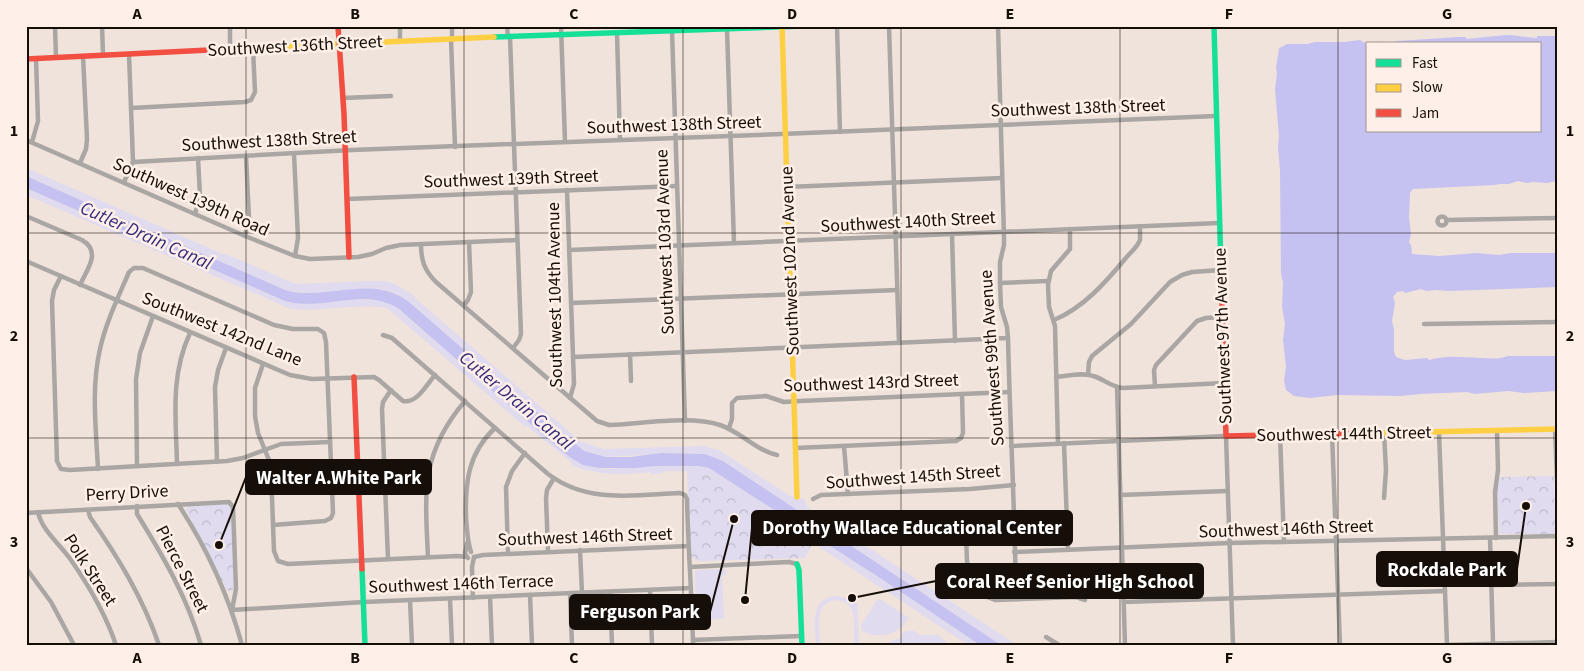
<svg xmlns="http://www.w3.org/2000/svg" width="1584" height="671" font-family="'Source Sans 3',sans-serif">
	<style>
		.grass { fill: #e0dbee }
		.forest { fill: url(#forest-crowns) }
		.water { fill: #c5c2f1; fill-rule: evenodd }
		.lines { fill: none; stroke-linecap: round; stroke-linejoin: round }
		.street { stroke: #aaa6a3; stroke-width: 4.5 }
		.fast { stroke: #16e098; stroke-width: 5.5 }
		.slow { stroke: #ffcf43; stroke-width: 5.5 }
		.jam { stroke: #f24e42; stroke-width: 5.5 }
		.grid { fill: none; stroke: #150e09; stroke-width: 1; stroke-opacity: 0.55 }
		.labels { text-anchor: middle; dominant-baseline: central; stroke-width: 5; stroke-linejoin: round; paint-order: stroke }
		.street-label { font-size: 18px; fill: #150e09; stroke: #fef0e8 }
		.water-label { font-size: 19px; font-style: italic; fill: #352b7a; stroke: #fef0e8 }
		.leader { fill: none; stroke: #150e09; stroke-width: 2 }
		.callout-dot { fill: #150e09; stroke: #fef0e8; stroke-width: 2 }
		.callout { fill: #150e09; stroke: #150e09; stroke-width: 2 }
		.callout-label { font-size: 19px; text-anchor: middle; font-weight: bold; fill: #fff }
		.neatline { fill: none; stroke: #150e09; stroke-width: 2 }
		.grid-label { font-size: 16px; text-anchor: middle; font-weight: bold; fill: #150e09 }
	</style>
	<defs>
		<pattern id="forest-crowns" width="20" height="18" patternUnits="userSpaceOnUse" patternTransform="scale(1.25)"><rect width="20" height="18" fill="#e0dbee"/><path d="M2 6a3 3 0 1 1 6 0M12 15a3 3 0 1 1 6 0" fill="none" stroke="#bfbbcb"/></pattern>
	</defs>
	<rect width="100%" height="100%" fill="#f0e3db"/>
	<g class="grass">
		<path d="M26,168L225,255L226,254L296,284L371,281H386L395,284L415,296L414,297L580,441L604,449L703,446L719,450L790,496L804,499L807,506L817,514L1017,645H1001L723,461L705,454L677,453L606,457L584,451L573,443L397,294C359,280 322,300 285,290L26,176Z"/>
		<path d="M26,188L285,301L296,303L344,300H377L386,302L395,306L419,326L571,458C602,476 622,466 655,466C662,466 670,466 678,466C689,467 699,464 709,468L883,580L980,645H968L710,475L699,472H687L686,471H663V473L651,474L650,472C623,476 597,475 571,465L572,463L527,426L525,427L387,308C355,303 323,312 291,309L26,195Z"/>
		<polygon points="725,569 726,575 722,576 724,619 696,620 695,572 698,570"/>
		<path d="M836,596L845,598L853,603V596H857L859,645H854C854,635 855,622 853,613C848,596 824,596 820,613C817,622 820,635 820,645H816C815,625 809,599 836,596Z"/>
		<path d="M880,599L909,618C898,635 880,640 862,631L861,625L877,600Z"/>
		<polygon points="907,631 914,631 919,635 938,635 946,642 946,645 884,645 891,641 901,638 902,633"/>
	</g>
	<g class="forest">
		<polygon points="687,472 701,472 713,477 813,543 805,558 696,561 694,558 691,558"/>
		<polygon points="1554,476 1555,533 1554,534 1499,534 1497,490 1500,477"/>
		<polygon points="228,504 231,507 234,588 230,592 226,589 214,564 186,510 189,505"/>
	</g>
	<g class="water">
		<path d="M1507,35C1517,35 1527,38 1537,38V36H1558V182L1557,181L1547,183L1533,182L1527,183L1518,181L1509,184H1500L1494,185L1413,189L1410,193L1409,217L1411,234L1409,242L1411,245L1412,254L1439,256L1477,253L1499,255L1511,253H1558V287L1448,291L1436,290L1426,291L1421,289L1405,293L1403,291L1397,292L1393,297L1395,303L1392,321L1394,329V352L1396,357L1405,360L1427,358L1429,360C1444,355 1464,357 1480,358C1489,358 1499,360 1507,356H1558V391L1524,393L1508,391L1475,394L1467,392L1421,394L1400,396L1337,395L1310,398L1294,396L1286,390L1284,380L1286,367L1283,340L1285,324L1282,307L1283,283L1281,274L1280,171L1278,147L1279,136L1275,89L1277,73L1276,67L1279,50L1278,49L1287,44H1307L1315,42H1344L1360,40L1365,43C1376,40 1384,43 1395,42L1397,41L1459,37H1465L1467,39C1479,38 1493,36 1507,35ZM1368,44H1540V131H1368Z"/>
		<path d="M26,176L285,290C326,302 370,273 409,302L509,389L584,451L606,457H630L661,453L705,454L723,461L1001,645H980L883,580L709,468L699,466H655L635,468H599L583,465L571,458L558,448L399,309C365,286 322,312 285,301L26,188Z"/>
	</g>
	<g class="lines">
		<g class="street">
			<polyline points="55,26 56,57"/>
			<polyline points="102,26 103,55"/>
			<polyline points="230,26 230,50"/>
			<polyline points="400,26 400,41"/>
			<polyline points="452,26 452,39"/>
			<polyline points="507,26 508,37"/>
			<polyline points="561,26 565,142"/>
			<polyline points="837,26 840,132"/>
			<polyline points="889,26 899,343"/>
			<path d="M998,26L1004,237V245L1000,262V283L1001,307L1007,327L1008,338C1010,425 1015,512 1016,599"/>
			<polyline points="727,29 734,243"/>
			<polyline points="672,31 685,421"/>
			<polyline points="617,33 620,140"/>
			<polyline points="510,37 521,334 519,340 513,348"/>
			<polyline points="451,39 455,147"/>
			<polyline points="343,98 391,96"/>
			<polyline points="131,108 245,102 251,100 255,92 253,49"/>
			<polyline points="26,140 245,236 295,256 310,259 358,257 372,254 386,248 400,245 517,240"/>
			<polyline points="32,142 38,121 36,58"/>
			<polyline points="294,154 298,238 295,256"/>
			<polyline points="133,162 352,150 782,134 1216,116"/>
			<polyline points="80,163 86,149 87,139 83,56"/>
			<polyline points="124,182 133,162 129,54"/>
			<polyline points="787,187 1002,178"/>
			<polyline points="567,190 574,384 570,398"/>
			<polyline points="347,199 677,186"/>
			<polyline points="195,214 200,196 198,158"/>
			<path d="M26,216L82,240C102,252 87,269 80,285"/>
			<circle cx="1442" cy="221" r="4.5"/>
			<polyline points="1447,220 1558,218"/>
			<polyline points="952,234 955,341"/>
			<polyline points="245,236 249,218 246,156"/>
			<path d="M421,244C421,260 424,270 436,282L597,421L609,425C641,424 690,415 720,425C741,432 757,451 777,455"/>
			<polyline points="569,250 1219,223"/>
			<path d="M26,261L290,375L312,379L374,377L379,380L403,401C417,404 427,384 435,375"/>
			<polyline points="61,276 54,290 52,301 57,461 61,469 70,470 227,461 243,458 281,444 330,442"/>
			<polyline points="1000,283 1048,281"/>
			<polyline points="571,303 897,290"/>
			<polyline points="464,305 468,300 471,292 469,242"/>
			<path d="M1054,320C1083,308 1105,283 1125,259C1129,254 1134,250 1138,244L1140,240V226"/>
			<polyline points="1424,324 1558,322"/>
			<path d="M383,335L392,338L548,474C588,504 633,495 680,493L685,495L687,499C688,547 692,596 693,645"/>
			<polyline points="630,354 631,381"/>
			<polyline points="573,357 1008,338"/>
			<polyline points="263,364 255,388 255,416 258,433 269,460 271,471 274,551 278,561 288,564 457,556 467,557"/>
			<polyline points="1088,375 1089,362 1092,356 1131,324 1170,282 1182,275 1192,272 1221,270"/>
			<path d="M1056,377C1068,376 1082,372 1093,376C1104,379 1111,387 1123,388L1224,383"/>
			<polyline points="1155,386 1154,370 1156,365 1197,321 1206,318 1222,317"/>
			<polyline points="1117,387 1125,645"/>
			<polyline points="729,428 732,419 732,403 737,398 766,396 784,402 800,401 1009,392"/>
			<polyline points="1555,430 1558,503"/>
			<polyline points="1439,432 1447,644"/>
			<polyline points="1332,434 1340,645"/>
			<polyline points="1280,435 1284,542"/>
			<polyline points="1064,443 1068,550"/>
			<polyline points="1058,444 1055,326 1049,307 1048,285 1051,271 1070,249 1070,229"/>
			<polyline points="844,446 848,494"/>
			<polyline points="1011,446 1226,436 1233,645"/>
			<polyline points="795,448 956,441 961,438 963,433 962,394"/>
			<polyline points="217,462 215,387 218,370 226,348"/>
			<path d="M177,464C176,418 170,376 190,333"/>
			<polyline points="137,466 136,379 140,353 153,316"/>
			<path d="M98,469C96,429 91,388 100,349C106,322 118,298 129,272L134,268H143L274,325L293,329H318L324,333L326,342L333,513L331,518L325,521L273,525"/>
			<polyline points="272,485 332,481"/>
			<polyline points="1120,495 1227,491"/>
			<polyline points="1384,498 1386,470 1384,433"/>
			<polyline points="813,499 821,495 970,489 1014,485"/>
			<path d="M178,504C207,548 228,594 242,645"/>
			<path d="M137,506V514C163,556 187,597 201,645"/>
			<path d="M88,510L90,517C118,557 143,598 159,645"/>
			<path d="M38,512C42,531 60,544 71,560C89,586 106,615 116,645"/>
			<polyline points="26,513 229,502 233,507 236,589 232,610 364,602 691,588"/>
			<polyline points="966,536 968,585"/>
			<polyline points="1490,538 1493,643"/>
			<polyline points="1496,538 1495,492 1498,470 1497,431"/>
			<polyline points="873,540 987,536 1015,532"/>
			<polyline points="467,543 465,554 468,558"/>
			<polyline points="580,550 582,593"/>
			<path d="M471,552C467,540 467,529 466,517C465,483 468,453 495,428"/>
			<polyline points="548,552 546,498 547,490 554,478"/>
			<polyline points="1014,552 1229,543 1558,536"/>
			<polyline points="508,554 506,487 512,471 525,453"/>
			<path d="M428,557C425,492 420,454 465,401"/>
			<polyline points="474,557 483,555 688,546"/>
			<polyline points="388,559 382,409 383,402 391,390"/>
			<polyline points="690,567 789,562 797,564"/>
			<polyline points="26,568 51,602 74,645"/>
			<polyline points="941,585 968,585 987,597 995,600 1076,597 1085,600"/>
			<polyline points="1492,585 1558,584"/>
			<polyline points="650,590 652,645"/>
			<polyline points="610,592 612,645"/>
			<polyline points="570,593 572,645"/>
			<polyline points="530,595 532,645"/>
			<polyline points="490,597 492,645"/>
			<polyline points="473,598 472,567 474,557"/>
			<polyline points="450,599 452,645"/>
			<polyline points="410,600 412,645"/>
			<polyline points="1124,602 1445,591"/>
			<polyline points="1046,637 1059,645"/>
			<polyline points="693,640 801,636"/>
			<polyline points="26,642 28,645"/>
			<polyline points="1446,645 1558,642"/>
		</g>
		<g class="fast">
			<polyline points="1214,26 1222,302"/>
			<polyline points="494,37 803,26"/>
			<polyline points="797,564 799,570 802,645"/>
			<polyline points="362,569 365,645"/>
		</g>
		<g class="slow">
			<polyline points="782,26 797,497"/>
			<polyline points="230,49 494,37"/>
			<polyline points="1377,433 1558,429"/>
		</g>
		<g class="jam">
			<polyline points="338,26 344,114 349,257"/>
			<polyline points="26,59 230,49"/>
			<polyline points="1222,302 1226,436 1377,433"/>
			<polyline points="354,377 362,569"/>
		</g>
	</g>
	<path class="grid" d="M246,26V645M464,26V645M683,26V645M901,26V645M1120,26V645M1338,26V645M26,233H1558M26,438H1558"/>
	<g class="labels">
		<g class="street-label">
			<text transform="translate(295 46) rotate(-3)">Southwest 136th Street</text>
			<text transform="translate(1078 108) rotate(-2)">Southwest 138th Street</text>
			<text transform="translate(674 125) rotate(-2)">Southwest 138th Street</text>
			<text transform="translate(269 141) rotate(-3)">Southwest 138th Street</text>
			<text transform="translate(511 179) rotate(-2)">Southwest 139th Street</text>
			<text transform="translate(191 197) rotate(24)">Southwest 139th Road</text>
			<text transform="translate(908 222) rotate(-3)">Southwest 140th Street</text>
			<text transform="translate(665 242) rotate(-92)">Southwest 103rd Avenue</text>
			<text transform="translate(790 261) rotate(-92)">Southwest 102nd Avenue</text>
			<text transform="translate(555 295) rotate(-91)">Southwest 104th Avenue</text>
			<text transform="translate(222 329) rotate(22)">Southwest 142nd Lane</text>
			<text transform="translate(1223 336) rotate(-92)">Southwest 97th Avenue</text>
			<text transform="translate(992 358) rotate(-94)">Southwest 99th Avenue</text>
			<text transform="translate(871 383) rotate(-2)">Southwest 143rd Street</text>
			<text transform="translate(1344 434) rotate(-1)">Southwest 144th Street</text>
			<text transform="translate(913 477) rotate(-4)">Southwest 145th Street</text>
			<text transform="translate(127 493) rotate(-3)">Perry Drive</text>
			<text transform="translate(1286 529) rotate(-2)">Southwest 146th Street</text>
			<text transform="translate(585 537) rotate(-2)">Southwest 146th Street</text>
			<text transform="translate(182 569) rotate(63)">Pierce Street</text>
			<text transform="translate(90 570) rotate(57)">Polk Street</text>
			<text transform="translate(461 584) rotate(-2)">Southwest 146th Terrace</text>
		</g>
		<g class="water-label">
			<text transform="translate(146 236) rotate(24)">Cutler Drain Canal</text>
			<text transform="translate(516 401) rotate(40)">Cutler Drain Canal</text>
		</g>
	</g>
	<path class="leader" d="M219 545L246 477M745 600L752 528M1526 506L1517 569M852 598L936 581M734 519L710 612"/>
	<g class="callout-dot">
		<circle cx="219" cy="545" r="5"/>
		<circle cx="745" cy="600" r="5"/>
		<circle cx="1526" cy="506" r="5"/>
		<circle cx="852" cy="598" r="5"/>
		<circle cx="734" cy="519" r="5"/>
	</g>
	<g class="callout">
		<rect x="246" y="460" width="185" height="34" rx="5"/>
		<rect x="752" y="511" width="320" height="34" rx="5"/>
		<rect x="1377" y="552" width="140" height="34" rx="5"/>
		<rect x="936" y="564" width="267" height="34" rx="5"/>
		<rect x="570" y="595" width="140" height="34" rx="5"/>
	</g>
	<g class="callout-label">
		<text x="339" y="484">Walter A.White Park</text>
		<text x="912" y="534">Dorothy Wallace Educational Center</text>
		<text x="1447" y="576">Rockdale Park</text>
		<text x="1070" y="588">Coral Reef Senior High School</text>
		<text x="640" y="618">Ferguson Park</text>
	</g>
	<rect width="1584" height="671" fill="none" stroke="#fef0e8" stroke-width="55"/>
	<rect x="1366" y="42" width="175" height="90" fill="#fef0e8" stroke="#a1968f"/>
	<rect x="1376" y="59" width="25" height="8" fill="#16e098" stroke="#a1968f"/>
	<text x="1412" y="68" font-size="15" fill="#150e09">Fast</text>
	<rect x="1376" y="84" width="25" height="8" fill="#ffcf43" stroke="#a1968f"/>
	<text x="1412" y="92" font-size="15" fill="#150e09">Slow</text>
	<rect x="1376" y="109" width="25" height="8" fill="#f24e42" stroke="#a1968f"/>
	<text x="1412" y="118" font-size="15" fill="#150e09">Jam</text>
	<rect x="28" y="28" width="1528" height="616" class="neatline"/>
	<g class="grid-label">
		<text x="137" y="19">A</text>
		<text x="355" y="19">B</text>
		<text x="574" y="19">C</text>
		<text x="792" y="19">D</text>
		<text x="1010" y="19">E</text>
		<text x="1229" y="19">F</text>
		<text x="1447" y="19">G</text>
		<text x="14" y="136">1</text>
		<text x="1570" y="136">1</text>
		<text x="14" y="341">2</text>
		<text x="1570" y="341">2</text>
		<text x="14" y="547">3</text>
		<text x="1570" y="547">3</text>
		<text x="137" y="663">A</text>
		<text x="355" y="663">B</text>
		<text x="574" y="663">C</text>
		<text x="792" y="663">D</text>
		<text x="1010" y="663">E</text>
		<text x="1229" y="663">F</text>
		<text x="1447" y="663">G</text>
	</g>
</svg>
